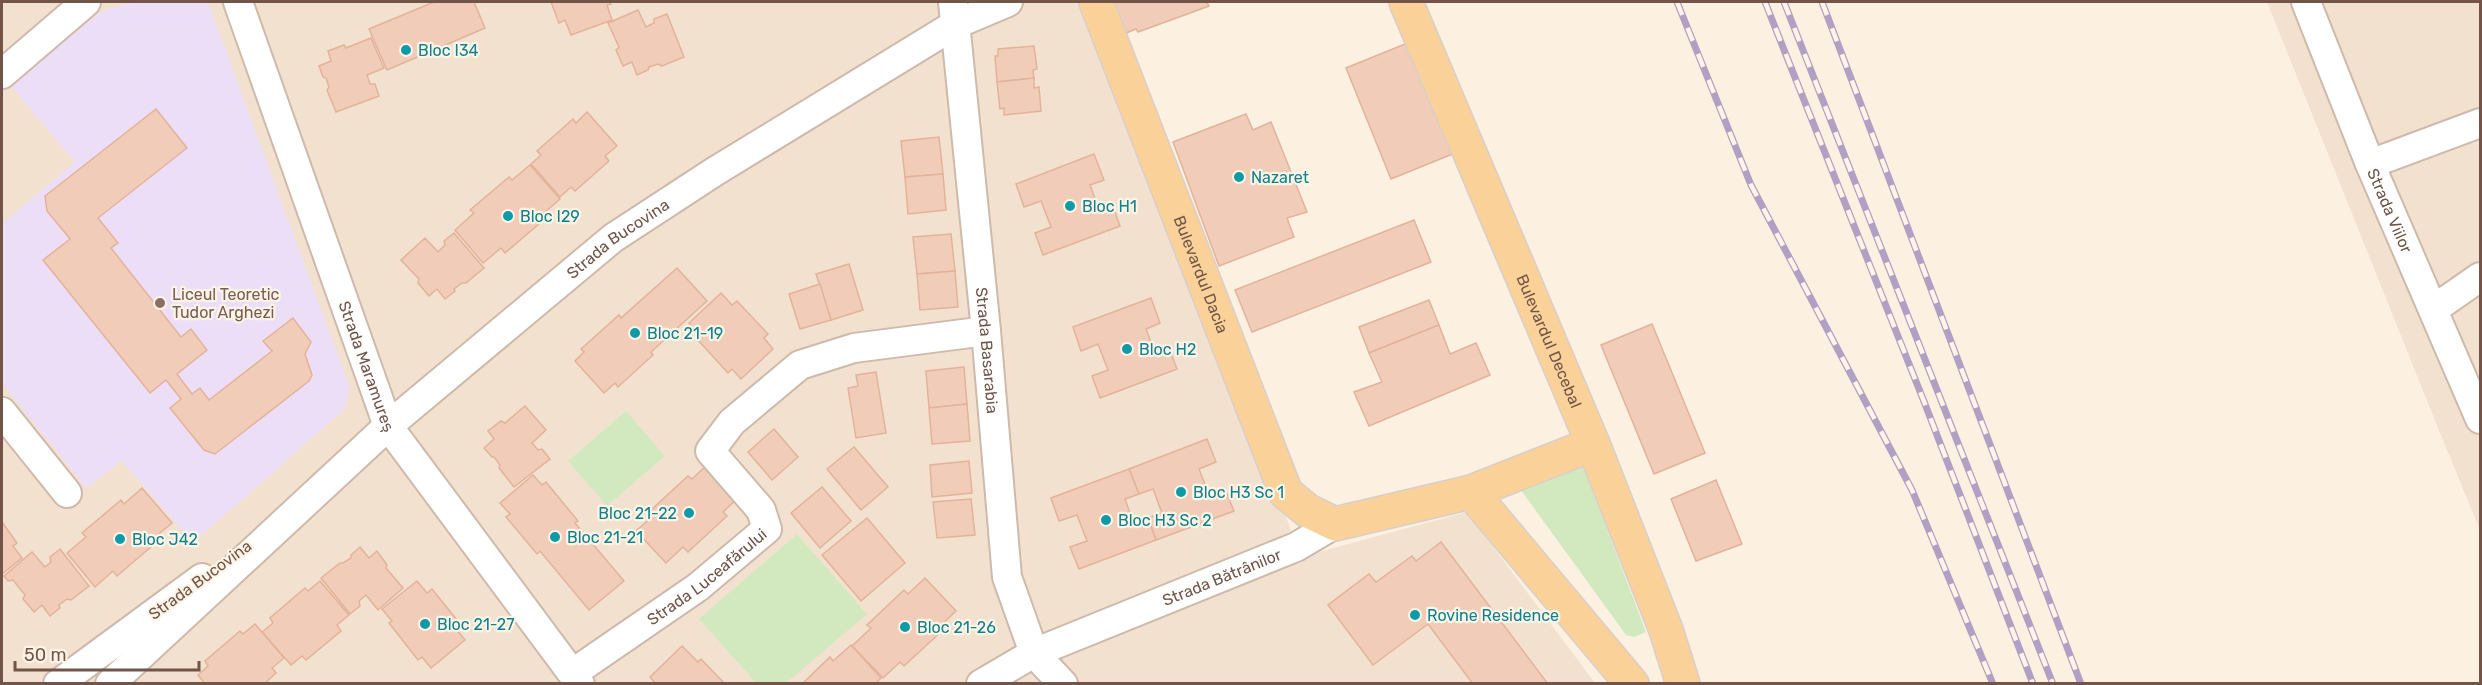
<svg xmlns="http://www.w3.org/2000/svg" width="2482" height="685" font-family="Rubik,sans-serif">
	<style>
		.residential { fill: #f3e1cf }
		.education { fill: #eddef8 }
		.green { fill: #d2e9c0 }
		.building { fill: #f1cdb9; stroke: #e3b299; stroke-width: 1.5 }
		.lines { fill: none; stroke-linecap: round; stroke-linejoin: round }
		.minor-casing { stroke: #ceb9ab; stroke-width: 32 }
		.primary-casing { stroke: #d8cfcc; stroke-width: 36 }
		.minor { stroke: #fff; stroke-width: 28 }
		.primary { stroke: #fad299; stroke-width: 33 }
		.rail-casing { stroke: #b2a0c4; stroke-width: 7 }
		.rail { stroke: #fff4e6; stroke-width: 4.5; stroke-dasharray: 14; stroke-linecap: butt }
		.culture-dot { fill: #0f9aa8; stroke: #fff4e6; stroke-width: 2 }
		.education-dot { fill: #8d6e63; stroke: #fff4e6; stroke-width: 2 }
		.labels { text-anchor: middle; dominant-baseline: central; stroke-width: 4.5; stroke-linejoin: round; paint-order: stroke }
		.culture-label { font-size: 16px; fill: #0d838f; stroke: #fff4e6; text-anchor: start }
		.street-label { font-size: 16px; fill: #725548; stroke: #fff4e6 }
		.education-label { font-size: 16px; fill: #785e54; stroke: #fff4e6; text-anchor: start }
	</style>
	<rect width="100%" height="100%" fill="#fcf0e1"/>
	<g class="residential">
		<polygon points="2,2 1108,2 1300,557 1467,512 1595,683 2,683"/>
		<polygon points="2267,2 2480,2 2480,530 2440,433"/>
	</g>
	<polygon class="education" points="134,2 208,2 350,388 345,409 193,543 122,461 86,488 2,383 2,224 75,162 10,85 102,11"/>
	<g class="green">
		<polygon points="626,411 665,456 607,506 568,461"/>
		<polygon points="1582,463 1646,632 1634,637 1626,635 1518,486"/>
		<polygon points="797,534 867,614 786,683 756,683 699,619"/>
	</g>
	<g class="building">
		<polygon points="434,2 474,2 485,28 387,70 369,29"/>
		<polygon points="551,2 610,2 611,4 607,5 612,20 571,35 565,20 559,23"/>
		<polygon points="1112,2 1210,2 1207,3 1209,6 1138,32 1136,29 1124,34"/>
		<polygon points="638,10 646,27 654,23 654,19 667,14 684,57 662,66 658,64 649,67 648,70 637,75 632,62 623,66 616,50 619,47 608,23"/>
		<polygon points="371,38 384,68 367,75 370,84 375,84 379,96 336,112 327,90 329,87 326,78 323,77 319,66 331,61 328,51 344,45 346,48"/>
		<polygon points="1410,42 1455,153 1391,179 1346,68"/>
		<polygon points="1034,46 1037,69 1033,70 1034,78 997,82 995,56 998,56 998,49"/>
		<polygon points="1034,78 1034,88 1039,87 1041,111 1004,115 1004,108 1000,109 997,82"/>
		<polygon points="156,109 187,148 98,218 118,243 111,248 181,337 191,329 207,350 177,374 192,394 200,388 209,400 272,351 263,341 293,318 311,342 305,354 312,375 309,381 215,454 204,450 170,408 181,399 166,380 150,393 43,260 70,239 47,211 45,196"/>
		<polygon points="587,112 617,146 605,156 609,161 575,191 571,187 560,197 531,164 541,155 537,151 573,119 576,123"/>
		<polygon points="1246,114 1253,130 1271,122 1307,212 1287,218 1294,237 1219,266 1173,142"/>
		<polygon points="939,137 943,174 905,177 901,141"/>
		<polygon points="1094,154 1104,180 1090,185 1099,209 1112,204 1120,226 1043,255 1035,233 1051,227 1041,201 1024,207 1016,184"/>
		<polygon points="530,165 560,199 543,214 546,218 505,253 501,248 483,263 455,230 474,213 470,210 509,177 512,180"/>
		<polygon points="943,174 946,210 908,214 905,177"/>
		<polygon points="1414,220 1431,262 1252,332 1235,290"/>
		<polygon points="454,233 484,268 466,283 462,283 454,289 455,291 445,299 437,289 429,296 418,283 419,279 401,260 425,238 438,252 445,245 444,241"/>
		<polygon points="951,234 955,271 917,274 913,237"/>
		<polygon points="849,264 863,310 831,320 816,274"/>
		<polygon points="677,268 707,301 651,352 653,355 618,387 615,383 604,393 575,361 584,352 581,349 619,315 621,318"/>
		<polygon points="955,271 958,307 920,310 917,274"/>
		<polygon points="820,284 831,320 800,329 789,294"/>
		<polygon points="721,293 732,305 737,301 768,334 764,338 773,349 741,379 732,369 728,373 696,338 699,335 689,323"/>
		<polygon points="1151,298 1160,323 1146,329 1155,353 1169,348 1177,369 1100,398 1092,376 1108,370 1098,344 1081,351 1073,327"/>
		<polygon points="1429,300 1439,325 1369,353 1359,327"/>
		<polygon points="1652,324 1705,453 1654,474 1601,345"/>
		<polygon points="1439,325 1450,354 1476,343 1490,375 1369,426 1354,392 1382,382 1369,353"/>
		<polygon points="964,367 967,404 929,408 926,371"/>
		<polygon points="876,372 886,433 856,438 848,388 858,386 856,375"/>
		<polygon points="967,404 970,441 932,444 929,408"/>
		<polygon points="525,406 546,430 532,443 538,450 542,449 550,459 514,487 499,468 500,465 494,457 492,457 484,448 494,439 488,431 501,421 505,423"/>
		<polygon points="774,429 798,457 772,480 748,452"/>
		<polygon points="1207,439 1216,462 1199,469 1209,495 1225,489 1234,511 1156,540 1148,518 1162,513 1153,489 1139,494 1129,469"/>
		<polygon points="854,447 888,487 861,510 827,469"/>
		<polygon points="969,461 972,493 932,497 930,465"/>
		<polygon points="709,463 740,496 723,512 727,516 688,552 683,547 666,563 636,531 655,514 651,510 688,476 692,479"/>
		<polygon points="1129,469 1139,494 1125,499 1134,524 1148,518 1156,540 1079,569 1070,547 1087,541 1077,515 1059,521 1051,498"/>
		<polygon points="533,475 542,485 546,482 578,521 575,523 624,581 589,610 540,551 537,554 506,517 510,514 500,503"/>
		<polygon points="1716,480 1742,544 1696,561 1671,499"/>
		<polygon points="822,487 851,521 820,548 791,513"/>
		<polygon points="142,488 172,523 155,537 158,541 117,576 113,571 95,587 67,553 86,537 82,533 121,500 124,504"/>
		<polygon points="971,499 975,535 937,538 933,502"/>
		<polygon points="867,518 905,563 861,601 822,555"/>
		<polygon points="2,522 17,543 13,546 22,558 2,574"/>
		<polygon points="1441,542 1548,684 1473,684 1428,624 1373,665 1328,605 1369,574 1376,582 1412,556 1416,561"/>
		<polygon points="360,547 369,558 377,551 387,565 386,568 403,588 378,610 366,595 359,601 360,606 350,614 321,578 340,563 343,563 351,558 351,555"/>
		<polygon points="60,549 89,586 71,600 67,599 59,605 60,608 50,616 42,605 34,612 23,599 25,595 13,580 8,581 4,576 32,552 45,567 51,562 50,557"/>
		<polygon points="925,578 956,611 940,626 943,630 904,666 900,662 883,678 852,646 871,628 867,625 904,590 908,594"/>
		<polygon points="320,581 349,615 337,625 341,631 306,660 302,656 291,665 262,632 273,623 270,618 305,588 308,591"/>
		<polygon points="417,581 427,593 432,589 461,625 456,629 465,640 431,668 422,657 418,660 389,623 392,621 382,609"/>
		<polygon points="255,624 284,658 272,668 276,673 264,684 205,684 198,675 208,666 205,661 240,631 243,634"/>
		<polygon points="851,645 881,678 875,684 802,684 830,657 833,661"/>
		<polygon points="682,646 698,662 701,659 725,684 656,684 650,677"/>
	</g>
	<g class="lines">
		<g class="minor-casing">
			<g id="minor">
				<path id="s1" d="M238,2L388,426L580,684"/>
				<path id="s2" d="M953,2L986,331L1007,577L1034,653L1063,684"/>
				<path id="s3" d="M2306,2L2370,164L2480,419"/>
				<polyline points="2,74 86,2"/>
				<polyline points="2370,164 2480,123"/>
				<polyline points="2434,309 2480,277"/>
				<polyline points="2,412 67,493"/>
				<path id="s4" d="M573,673L698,587L767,529L761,510L710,451L732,422L800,365L854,348L986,331"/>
				<polyline points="58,684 202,578"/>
				<path id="s5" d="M110,684L388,426L613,238L714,172L956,24L1008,2"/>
				<path id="s6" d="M981,684L1034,653L1296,547L1335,524"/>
			</g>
		</g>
		<g class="primary-casing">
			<g id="primary">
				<path id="s7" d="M1096,2L1286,493L1308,511L1335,524L1471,492L1593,444"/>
				<path id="s8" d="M1406,2L1593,444L1666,630L1683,684"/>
				<polyline points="1471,492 1632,684"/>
			</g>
		</g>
		<use href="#minor" class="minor"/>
		<use href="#primary" class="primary"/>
		<g class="rail-casing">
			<g id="rail">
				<polyline points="1677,2 1751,185 1912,490 1993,684"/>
				<polyline points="1765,2 1925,404 2033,684"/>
				<polyline points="1784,2 2053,684"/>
				<polyline points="1822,2 2081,684"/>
			</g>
		</g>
		<use href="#rail" class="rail"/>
	</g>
	<g class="culture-dot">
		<circle cx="406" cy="50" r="6"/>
		<circle cx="1239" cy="177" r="6"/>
		<circle cx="1070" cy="206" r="6"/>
		<circle cx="508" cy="216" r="6"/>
		<circle cx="635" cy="333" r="6"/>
		<circle cx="1127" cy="349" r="6"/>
		<circle cx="1181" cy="492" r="6"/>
		<circle cx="689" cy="513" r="6"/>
		<circle cx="1106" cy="520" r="6"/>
		<circle cx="555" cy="537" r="6"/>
		<circle cx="120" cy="539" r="6"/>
		<circle cx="1415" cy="615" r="6"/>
		<circle cx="425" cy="624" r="6"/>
		<circle cx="905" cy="627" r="6"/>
	</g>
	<circle class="education-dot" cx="160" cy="303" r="6"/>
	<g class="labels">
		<g class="culture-label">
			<text x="418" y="50">Bloc I34</text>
			<text x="1251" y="177">Nazaret</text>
			<text x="1082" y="206">Bloc H1</text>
			<text x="520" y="216">Bloc I29</text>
			<text x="647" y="333">Bloc 21-19</text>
			<text x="1139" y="349">Bloc H2</text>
			<text x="1193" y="492">Bloc H3 Sc 1</text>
			<text x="677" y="513" text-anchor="end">Bloc 21-22</text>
			<text x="1118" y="520">Bloc H3 Sc 2</text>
			<text x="567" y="537">Bloc 21-21</text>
			<text x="132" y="539">Bloc J42</text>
			<text x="1427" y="615">Rovine Residence</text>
			<text x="437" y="624">Bloc 21-27</text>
			<text x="917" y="627">Bloc 21-26</text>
		</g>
		<g class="street-label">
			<text stroke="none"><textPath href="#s3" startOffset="225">Strada Viilor</textPath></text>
			<text stroke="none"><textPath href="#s5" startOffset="676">Strada Bucovina</textPath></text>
			<text stroke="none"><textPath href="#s7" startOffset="292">Bulevardul Dacia</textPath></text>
			<text stroke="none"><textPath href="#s8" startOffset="368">Bulevardul Decebal</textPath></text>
			<text stroke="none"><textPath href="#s2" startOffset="350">Strada Basarabia</textPath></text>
			<text stroke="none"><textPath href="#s1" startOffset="386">Strada Maramureș</textPath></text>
			<text stroke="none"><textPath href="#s4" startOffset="165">Strada Luceafărului</textPath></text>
			<text stroke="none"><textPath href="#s6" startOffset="264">Strada Bătrânilor</textPath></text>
			<text transform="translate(200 580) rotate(-36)">Strada Bucovina</text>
		</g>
		<g class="education-label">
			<text x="172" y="294">Liceul Teoretic<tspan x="172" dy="18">Tudor Arghezi</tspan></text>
		</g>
	</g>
	<rect width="2482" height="685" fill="none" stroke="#725548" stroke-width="6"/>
	<path d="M15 661v9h184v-9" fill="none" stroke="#725548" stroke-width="3"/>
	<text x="24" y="661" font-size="18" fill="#725548" stroke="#fff4e6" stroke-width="4.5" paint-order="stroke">50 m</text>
</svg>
